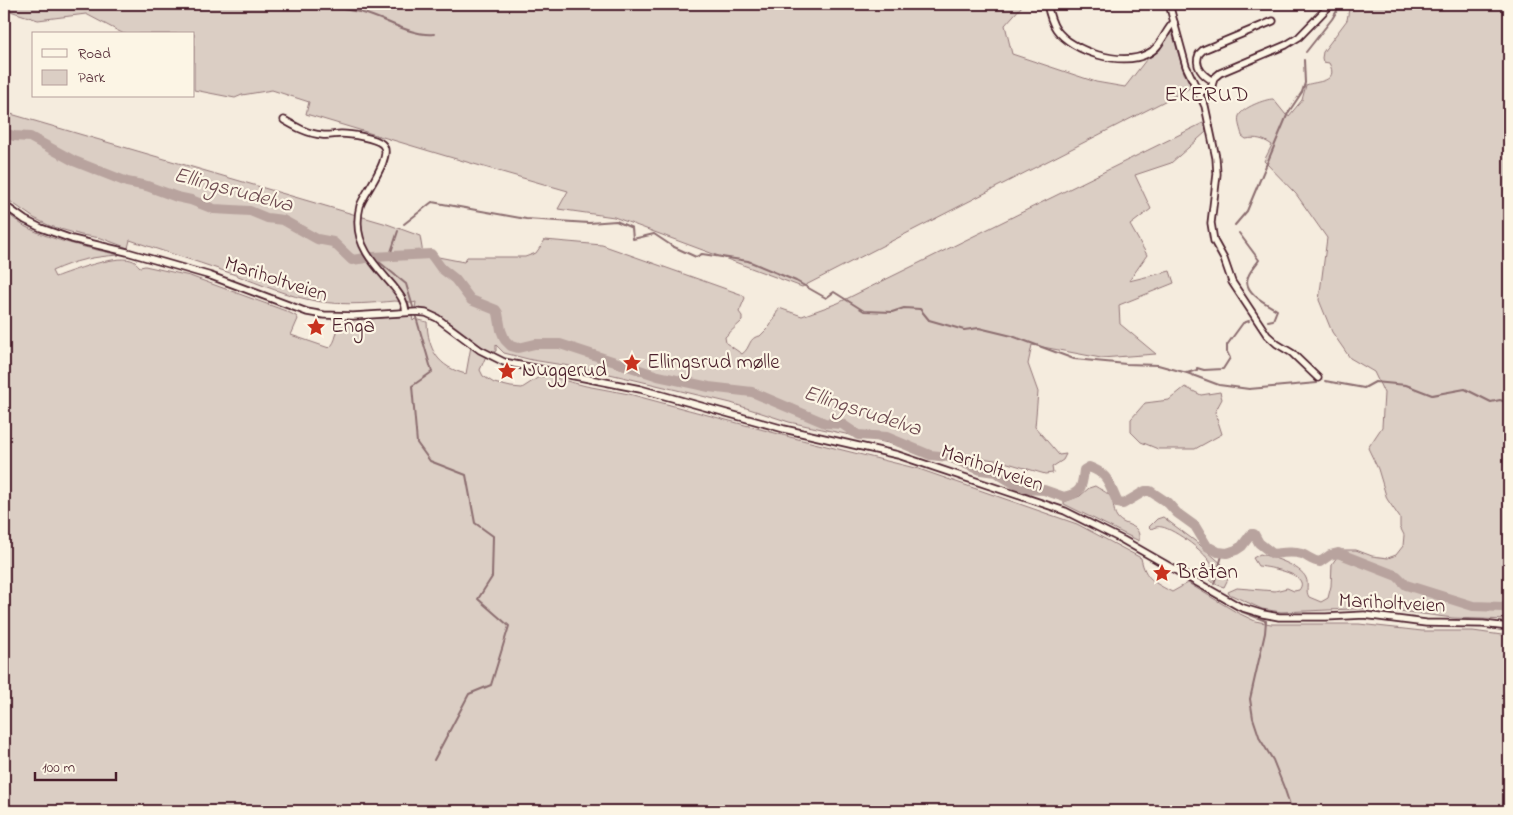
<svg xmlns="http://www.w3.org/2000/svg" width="1513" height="815" font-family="'Indie Flower',sans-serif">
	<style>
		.green { fill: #dbcec4; stroke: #927678 }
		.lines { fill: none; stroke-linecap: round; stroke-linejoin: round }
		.stream { stroke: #8c6e70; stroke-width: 2 }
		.river { stroke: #b8a39e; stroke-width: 10 }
		.minor-casing { stroke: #4a1f2b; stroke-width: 9 }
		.minor { stroke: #fcf5e5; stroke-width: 5.5 }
		.labels { text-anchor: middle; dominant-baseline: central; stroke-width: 4.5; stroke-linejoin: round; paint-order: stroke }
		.street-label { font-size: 21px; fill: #4a1f2b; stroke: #fcf5e5 }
		.poi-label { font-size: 21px; fill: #4a1f2b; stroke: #fcf5e5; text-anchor: start }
		.neighbourhood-label { font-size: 22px; letter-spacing: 1px; fill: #4a1f2b; stroke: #fcf5e5 }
		.water-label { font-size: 22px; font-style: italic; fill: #704d53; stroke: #fcf5e5 }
	</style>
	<rect width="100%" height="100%" fill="#f5ecde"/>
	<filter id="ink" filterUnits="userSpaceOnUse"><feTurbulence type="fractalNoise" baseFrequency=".02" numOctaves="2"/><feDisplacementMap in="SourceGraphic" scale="10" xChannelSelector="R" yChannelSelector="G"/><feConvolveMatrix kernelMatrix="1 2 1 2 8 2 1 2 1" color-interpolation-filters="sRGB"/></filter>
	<g filter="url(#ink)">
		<g class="green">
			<polygon points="4,4 1022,4 1022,6 1005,25 1012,54 1096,82 1125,87 1146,60 1159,51 1172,32 1184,73 1192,87 802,287 614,217 558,209 568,191 446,156 306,114 309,102 272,90 242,95 235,98 194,90 194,34 124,34 86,14 38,20 4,9"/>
			<path d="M1350,4H1509V620L1453,618L1376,608L1281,612L1262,609L1229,594L1228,592L1237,588L1275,591L1287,588L1294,591L1299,590C1312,574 1268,567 1258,566L1253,558L1260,554C1273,557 1301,566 1306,578C1309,584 1305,591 1309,597L1321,602L1328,598L1331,586L1332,564L1342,550H1356L1372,556L1388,558L1396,555L1403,546L1404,535L1400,527V518L1387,499L1378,469L1368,448L1382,427L1384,393L1374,372L1350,358L1332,332L1319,300L1327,238L1296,194L1264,161L1272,145C1264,139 1256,137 1246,139L1242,136C1241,130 1237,122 1239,116C1242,108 1265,99 1273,99L1286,115L1289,116L1302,100L1306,85C1316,81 1340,83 1329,63L1323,62L1322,58L1323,52L1347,20Z"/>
			<path d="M4,112L387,224L420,236L423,254L464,262L467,257H525L536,253L545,240L602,245L743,295L745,298L739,312L742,316V321L725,337L726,343L742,354C751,348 748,337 760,336L770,326L779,308L802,316L838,303L1205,122L1206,132L1171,163L1135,175L1151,209L1130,225L1147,255L1129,281L1170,271L1174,283L1119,305L1120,324L1156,354L1101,358L1032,345L1028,364L1038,392L1035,427L1059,455L1066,454L1063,460L1052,467L1053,473L1045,474L1001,461L950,453L918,452L888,443L789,422L731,403L631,379L588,369L532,360L504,353L496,345V351L492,353C467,338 444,311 415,308L416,302C408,305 402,301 394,301C366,304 334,306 306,299C278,293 251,280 224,271C193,260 161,251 130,240L128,248L101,238L81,235L50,226L34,218L4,197Z"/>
			<path d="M4,211C12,216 18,223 26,227C53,241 89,248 119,255C92,257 76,260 52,271L55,277C71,271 114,255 131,260C135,261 137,264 140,267L145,266L190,276L286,311L296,316L298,319L291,335L329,348C337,342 337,329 338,320L412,316L413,321L415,319L427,322C428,350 438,367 466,374L471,346L486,356L480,370L483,376L494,383L511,387L522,388L539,377L547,376L586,386L629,394L790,437L919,469L1077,524L1141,558C1145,579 1155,583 1172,592L1188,583L1236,612L1255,621L1271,624H1359L1422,631H1473L1509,636V811H4Z"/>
			<polygon points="1185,387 1201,395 1220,392 1222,399 1215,412 1222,434 1195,449 1158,449 1141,442 1131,432 1131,419 1145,403 1169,400"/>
			<path d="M1095,486C1099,489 1105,491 1109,495C1115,500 1112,510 1117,517C1125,528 1141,522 1139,541L1064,504V502L1080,496L1089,488Z"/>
			<path d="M1163,517L1199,544L1223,565L1228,579L1224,587C1216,585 1210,582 1206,575L1212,566C1209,554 1174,529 1162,527C1158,526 1155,527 1151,529L1149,527L1157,519Z"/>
		</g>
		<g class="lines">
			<g class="stream">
				<path d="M320,4C334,9 349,9 363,13C384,18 412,37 434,34"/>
				<polyline points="1306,52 1332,19 1341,4"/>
				<polyline points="404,224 432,202 526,219 589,223 616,221 632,228 633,239 654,234 672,246 696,257 702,254 748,261 796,281 826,298 834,292 864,311 892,312 904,308 920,309 929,320 964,330 979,328 1012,336 1074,359 1126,364 1158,365 1187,373 1219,385 1249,389 1317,383"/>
				<polyline points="1235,225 1247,211 1288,113 1302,92 1305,83 1304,60"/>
				<path d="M1239,233L1259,260C1256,265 1250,271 1248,277C1242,292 1267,304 1277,310L1273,320L1268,321"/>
				<polyline points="390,255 398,231"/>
				<polyline points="373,257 406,284 413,307"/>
				<polyline points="416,317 432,372 412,386 417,443 430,461 466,475 475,523 493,536 492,577 478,599 509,626 491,685 469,694 434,760"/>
				<polyline points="1187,373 1197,370 1197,368 1204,370 1223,369 1230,358 1227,352 1227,345 1243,323 1249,321"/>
				<polyline points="1325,381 1364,388 1375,382 1406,385 1432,395 1465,389 1491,402 1500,400 1509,403"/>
				<polyline points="1214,584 1223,552"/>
				<polyline points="1210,594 1240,611 1266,621 1265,633 1250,699 1253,718 1260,739 1273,760 1285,790 1292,811"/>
			</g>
			<path class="river" d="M4,133L14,136L30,137L74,161L127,182L147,186L177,197L191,200L214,209L250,211L267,218L283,220L317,239L333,242L352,260L373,257L431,254L441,268L455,279L471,300L496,310L498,313L501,330L505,340L511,346L518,348L535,344H560L658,376L709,387L752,392L825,423L842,424L858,435L887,437L930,455L949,457L981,470L995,472L1023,489L1044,490L1064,497C1082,493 1082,487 1084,470L1089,467C1110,474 1109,486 1118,503L1123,504L1145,491H1150L1168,503L1177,513L1195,526L1207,546L1218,552L1227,553L1236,550L1242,546L1251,534H1254L1259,543L1273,554C1282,553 1292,551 1302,554C1309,557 1312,561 1320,562L1330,555L1338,553L1397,576L1406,585L1473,606L1503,607L1509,610"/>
			<g class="minor-casing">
				<g id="minor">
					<path d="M1047,4C1049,13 1051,22 1056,29C1072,52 1122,67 1147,54C1161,48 1164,32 1174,22"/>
					<polyline points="1169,4 1186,66 1205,106 1216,158 1217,174 1211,223 1214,241 1224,259 1232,282 1267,335 1277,344 1292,353 1318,378"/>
					<path d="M1213,81C1202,75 1194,66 1199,54L1203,50L1273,21"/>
					<polyline points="1199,92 1211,89 1214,78 1220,73 1286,45 1299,37 1331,4"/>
					<path d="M284,120C296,127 308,134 322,135C329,136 335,134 341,134C351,134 375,138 382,144C395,155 364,193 360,206C359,210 358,216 358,221C357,248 376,266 393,286C400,295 405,301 406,312"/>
					<polyline points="4,205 25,220 41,228 72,239 127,252 211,276 307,312 324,315 353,316 416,312 426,313 437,318 480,350 504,362 640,389 784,429 898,455 1065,511 1123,540 1240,607 1263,614 1279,617 1326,617 1364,615 1426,623 1483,624 1509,627"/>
				</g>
			</g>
			<use href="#minor" class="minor"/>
		</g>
	</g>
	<defs>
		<g id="sight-bare" transform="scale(1.5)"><path d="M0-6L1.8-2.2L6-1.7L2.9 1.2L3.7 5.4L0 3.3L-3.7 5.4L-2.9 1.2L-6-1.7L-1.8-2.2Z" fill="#c8321e" stroke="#fcf5e5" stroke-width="2.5" paint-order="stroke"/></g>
	</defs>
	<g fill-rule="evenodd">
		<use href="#sight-bare" x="316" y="327"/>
		<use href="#sight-bare" x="632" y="363"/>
		<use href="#sight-bare" x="507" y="371"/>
		<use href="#sight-bare" x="1162" y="573"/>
	</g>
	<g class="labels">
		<g class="street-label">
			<text transform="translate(276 280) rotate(18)">Mariholtveien</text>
			<text transform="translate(992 469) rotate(19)">Mariholtveien</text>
			<text transform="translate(1392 604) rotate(3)">Mariholtveien</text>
		</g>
		<g class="poi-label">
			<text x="331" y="327">Enga</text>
			<text x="647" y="363">Ellingsrud mølle</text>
			<text x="522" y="371">Nuggerud</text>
			<text x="1177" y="573">Bråtan</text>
		</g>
		<g class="neighbourhood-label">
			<text x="1207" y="96">EKERUD</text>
		</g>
		<g class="water-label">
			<text transform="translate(233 191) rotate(15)">Ellingsrudelva</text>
			<text transform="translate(862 412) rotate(18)">Ellingsrudelva</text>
		</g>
	</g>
	<rect width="1513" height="815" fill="none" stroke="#fcf5e5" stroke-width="20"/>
	<rect x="10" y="10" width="1493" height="795" fill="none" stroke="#4a1f2b" stroke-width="2" filter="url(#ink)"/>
	<rect x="32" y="32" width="162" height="65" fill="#fcf5e5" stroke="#b59f9b"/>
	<rect x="42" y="49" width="25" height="8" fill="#fcf5e5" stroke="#b59f9b"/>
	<text x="78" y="58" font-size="15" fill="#4a1f2b">Road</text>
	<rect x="42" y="70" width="25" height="15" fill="#dbcec4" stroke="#b59f9b"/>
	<text x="78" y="82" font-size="15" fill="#4a1f2b">Park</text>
	<path d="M35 772v8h81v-8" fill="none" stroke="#4a1f2b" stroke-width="2.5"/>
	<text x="42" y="772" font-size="15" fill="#4a1f2b" stroke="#fcf5e5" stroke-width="4" paint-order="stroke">100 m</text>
</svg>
